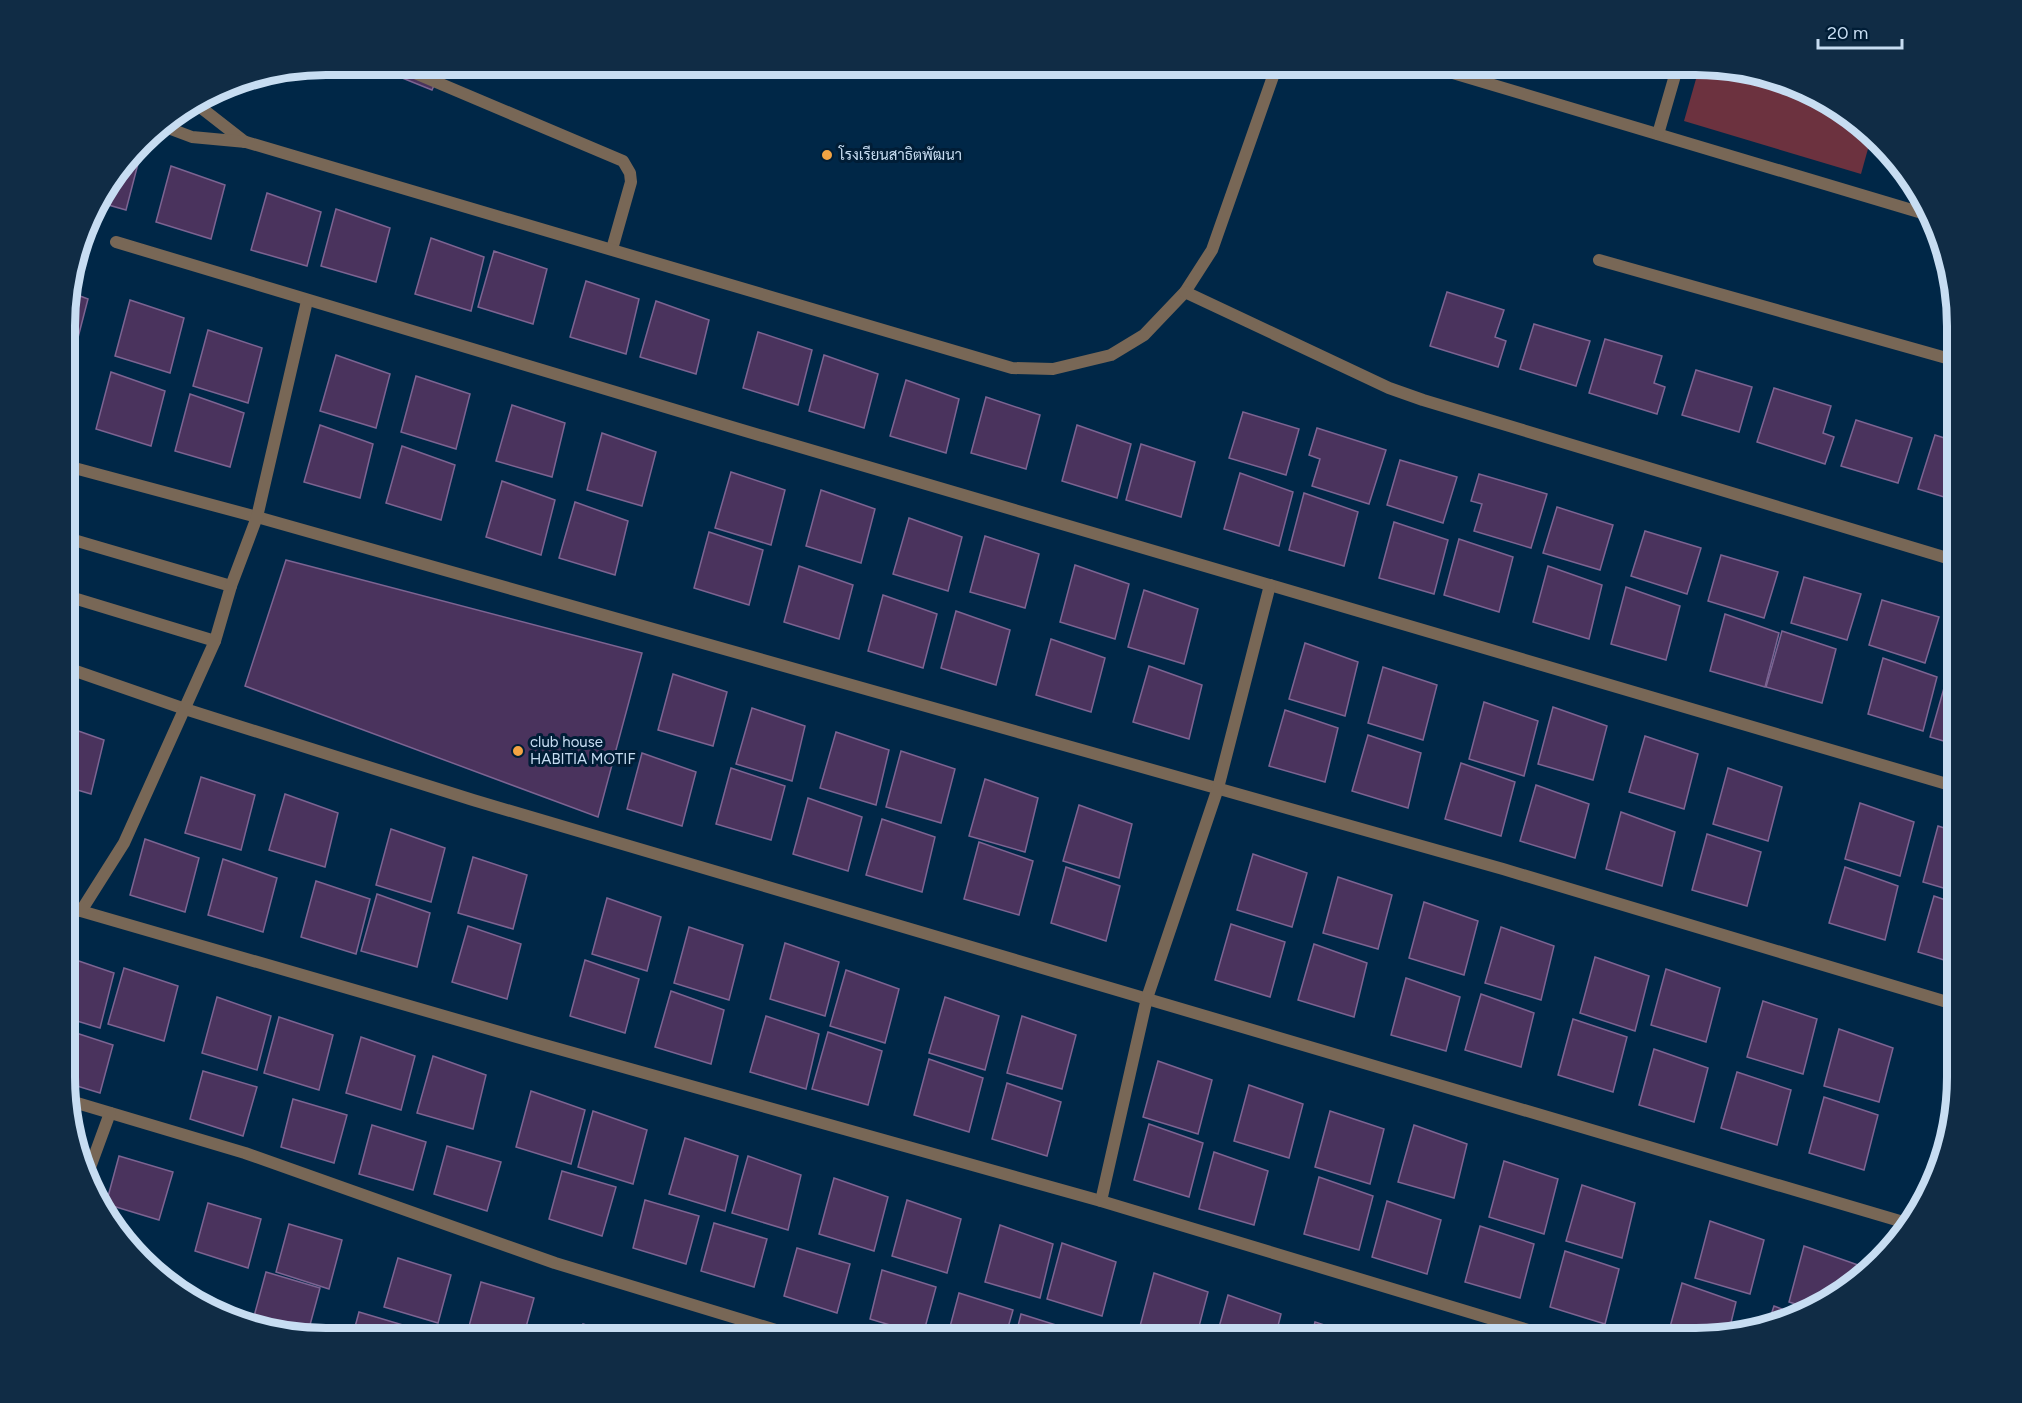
<svg xmlns="http://www.w3.org/2000/svg" width="2022" height="1403" font-family="Figtree,Sarabun,sans-serif">
	<style>
		.green { fill: #6c323f }
		.building { fill: #4a335d; stroke: #7c6492; stroke-width: 1.5 }
		.lines { fill: none; stroke-linecap: round; stroke-linejoin: round }
		.service { stroke: #786756; stroke-width: 12 }
		.minor { stroke: #786756; stroke-width: 12 }
		.poi-dot { fill: #f3a443; stroke: #001d36; stroke-width: 2 }
		.labels { text-anchor: middle; dominant-baseline: central; stroke-width: 6; stroke-linejoin: round; paint-order: stroke }
		.poi-label { font-size: 15px; fill: #c7ddf2; stroke: #001d36; text-anchor: start }
		.rim { fill: none; stroke: #c7ddf2; stroke-width: 8 }
	</style>
	<rect width="100%" height="100%" fill="#002747"/>
	<polygon class="green" points="1700,65 1713,65 1781,78 1855,118 1871,138 1861,174 1684,121"/>
	<g class="building">
		<polygon points="370,65 471,65 467,75 442,67 432,90"/>
		<polygon points="134,154 140,156 126,210 98,202"/>
		<polygon points="171,166 225,185 211,239 156,222"/>
		<polygon points="267,193 321,212 307,266 251,250"/>
		<polygon points="336,209 390,228 376,282 321,266"/>
		<polygon points="431,238 484,257 471,311 415,294"/>
		<polygon points="494,251 547,269 533,324 478,307"/>
		<polygon points="586,281 639,299 626,354 570,337"/>
		<polygon points="67,291 88,299 74,353 67,351"/>
		<polygon points="1447,292 1504,310 1495,337 1506,341 1498,367 1430,346"/>
		<polygon points="130,300 184,318 170,373 115,356"/>
		<polygon points="656,301 709,320 696,374 640,357"/>
		<polygon points="1534,324 1590,341 1576,386 1520,369"/>
		<polygon points="208,330 262,348 248,403 193,386"/>
		<polygon points="758,332 812,350 798,405 743,388"/>
		<polygon points="1605,339 1662,356 1654,383 1665,387 1657,414 1589,393"/>
		<polygon points="336,355 390,374 376,428 320,411"/>
		<polygon points="824,355 878,374 864,428 809,411"/>
		<polygon points="1696,370 1752,387 1739,432 1682,415"/>
		<polygon points="111,372 165,391 151,446 96,429"/>
		<polygon points="67,374 77,378 67,418"/>
		<polygon points="416,376 470,394 456,449 401,432"/>
		<polygon points="906,380 959,399 946,453 890,436"/>
		<polygon points="1774,388 1831,406 1823,433 1834,437 1825,464 1757,442"/>
		<polygon points="190,394 244,413 230,467 175,451"/>
		<polygon points="986,397 1040,415 1026,469 971,453"/>
		<polygon points="512,405 565,423 552,477 496,461"/>
		<polygon points="1243,412 1299,429 1286,475 1229,458"/>
		<polygon points="1856,420 1912,438 1898,483 1841,466"/>
		<polygon points="320,425 373,444 360,498 304,482"/>
		<polygon points="1077,425 1131,444 1117,498 1062,481"/>
		<polygon points="1317,428 1386,450 1369,504 1312,486 1320,459 1309,455"/>
		<polygon points="602,433 656,452 642,506 587,490"/>
		<polygon points="1935,435 1957,442 1957,501 1918,489"/>
		<polygon points="1141,444 1195,462 1181,517 1126,500"/>
		<polygon points="402,446 455,465 441,520 386,503"/>
		<polygon points="1400,460 1457,477 1443,523 1387,505"/>
		<polygon points="731,472 785,490 771,545 715,528"/>
		<polygon points="1240,473 1293,492 1279,546 1224,529"/>
		<polygon points="1479,474 1547,494 1531,548 1474,531 1482,504 1471,501"/>
		<polygon points="502,481 555,500 541,555 486,537"/>
		<polygon points="821,490 875,509 861,563 806,546"/>
		<polygon points="1304,493 1358,512 1344,566 1289,550"/>
		<polygon points="575,502 628,521 615,575 559,558"/>
		<polygon points="1557,507 1613,525 1600,570 1543,553"/>
		<polygon points="909,518 962,537 948,591 893,574"/>
		<polygon points="1394,522 1448,540 1434,594 1379,578"/>
		<polygon points="1645,531 1701,548 1687,594 1631,576"/>
		<polygon points="709,532 763,550 749,605 694,588"/>
		<polygon points="985,536 1039,554 1025,608 970,592"/>
		<polygon points="1459,539 1513,557 1499,612 1444,595"/>
		<polygon points="1721,555 1778,572 1764,618 1708,601"/>
		<polygon points="286,560 642,653 598,817 245,686"/>
		<polygon points="1075,565 1129,584 1115,639 1060,622"/>
		<polygon points="799,566 853,585 839,639 784,622"/>
		<polygon points="1548,566 1602,585 1589,639 1533,622"/>
		<polygon points="1804,577 1861,594 1847,640 1791,623"/>
		<polygon points="1626,587 1680,606 1666,660 1611,644"/>
		<polygon points="1144,590 1198,609 1184,664 1128,647"/>
		<polygon points="883,595 937,614 923,668 868,651"/>
		<polygon points="1882,600 1939,617 1925,663 1869,645"/>
		<polygon points="956,611 1010,630 996,685 941,668"/>
		<polygon points="1725,614 1779,633 1765,687 1710,671"/>
		<polygon points="1782,631 1836,649 1822,703 1766,687"/>
		<polygon points="1051,639 1105,658 1091,712 1036,695"/>
		<polygon points="1305,643 1358,662 1345,716 1289,699"/>
		<polygon points="1957,647 1957,673 1950,671"/>
		<polygon points="1883,658 1937,677 1923,731 1868,714"/>
		<polygon points="1149,666 1202,685 1189,739 1133,722"/>
		<polygon points="1383,667 1437,685 1423,740 1368,723"/>
		<polygon points="673,674 727,692 713,746 658,730"/>
		<polygon points="1946,681 1957,685 1957,745 1930,737"/>
		<polygon points="1484,702 1538,721 1524,776 1469,759"/>
		<polygon points="1553,707 1607,726 1593,780 1538,764"/>
		<polygon points="752,708 805,726 792,781 736,764"/>
		<polygon points="1285,710 1338,728 1325,782 1269,766"/>
		<polygon points="67,727 104,740 91,794 67,787"/>
		<polygon points="836,732 889,750 876,805 820,788"/>
		<polygon points="1368,735 1421,753 1408,808 1352,791"/>
		<polygon points="1645,736 1698,754 1684,809 1629,792"/>
		<polygon points="901,751 955,769 941,823 886,807"/>
		<polygon points="642,753 696,772 682,826 627,809"/>
		<polygon points="1461,763 1515,782 1501,836 1445,819"/>
		<polygon points="731,768 785,786 771,840 716,824"/>
		<polygon points="1728,768 1782,787 1768,841 1713,824"/>
		<polygon points="201,777 255,795 241,850 185,833"/>
		<polygon points="985,779 1038,798 1025,852 969,836"/>
		<polygon points="1536,785 1589,804 1575,858 1520,841"/>
		<polygon points="285,794 338,813 325,867 269,850"/>
		<polygon points="808,798 862,817 848,871 793,854"/>
		<polygon points="1860,803 1914,822 1900,876 1845,859"/>
		<polygon points="1079,805 1132,824 1119,878 1063,861"/>
		<polygon points="1621,812 1675,832 1662,886 1606,869"/>
		<polygon points="882,819 935,837 922,892 866,875"/>
		<polygon points="1938,826 1957,832 1957,892 1923,882"/>
		<polygon points="391,829 445,848 431,902 376,885"/>
		<polygon points="1707,834 1761,852 1747,906 1692,890"/>
		<polygon points="145,839 199,858 185,912 130,895"/>
		<polygon points="979,842 1033,861 1019,915 964,899"/>
		<polygon points="1253,854 1307,873 1292,927 1237,910"/>
		<polygon points="473,857 527,875 513,929 458,913"/>
		<polygon points="223,859 277,878 263,932 208,915"/>
		<polygon points="1066,867 1120,886 1106,941 1051,923"/>
		<polygon points="1845,867 1898,886 1885,940 1829,923"/>
		<polygon points="1338,877 1392,895 1378,949 1323,933"/>
		<polygon points="316,881 370,899 356,954 301,937"/>
		<polygon points="377,894 430,913 417,967 361,951"/>
		<polygon points="1934,896 1957,904 1957,964 1918,952"/>
		<polygon points="607,898 661,917 647,971 592,954"/>
		<polygon points="1424,902 1478,921 1464,975 1409,958"/>
		<polygon points="1231,924 1285,942 1270,997 1215,980"/>
		<polygon points="468,926 521,944 507,999 452,982"/>
		<polygon points="689,927 743,945 729,1000 674,983"/>
		<polygon points="1501,927 1554,946 1541,1000 1485,983"/>
		<polygon points="785,943 839,962 825,1016 770,999"/>
		<polygon points="1314,944 1367,963 1354,1017 1298,1000"/>
		<polygon points="67,957 114,973 100,1028 67,1018"/>
		<polygon points="1595,957 1649,976 1635,1031 1580,1013"/>
		<polygon points="585,960 639,979 625,1033 570,1016"/>
		<polygon points="124,968 178,986 164,1041 108,1024"/>
		<polygon points="1666,969 1720,988 1706,1042 1651,1025"/>
		<polygon points="846,970 899,989 885,1043 830,1026"/>
		<polygon points="1406,978 1460,997 1446,1051 1391,1035"/>
		<polygon points="671,991 724,1010 711,1064 655,1047"/>
		<polygon points="1481,994 1534,1013 1521,1067 1465,1050"/>
		<polygon points="217,997 271,1016 257,1070 202,1053"/>
		<polygon points="945,997 999,1016 985,1070 929,1053"/>
		<polygon points="1763,1001 1817,1019 1803,1074 1747,1057"/>
		<polygon points="766,1016 819,1034 806,1089 750,1072"/>
		<polygon points="1022,1016 1076,1035 1062,1089 1007,1073"/>
		<polygon points="279,1017 333,1035 319,1090 264,1073"/>
		<polygon points="1573,1019 1627,1037 1613,1092 1558,1075"/>
		<polygon points="1839,1029 1893,1048 1879,1102 1824,1086"/>
		<polygon points="67,1030 113,1045 100,1093 67,1083"/>
		<polygon points="828,1032 882,1051 868,1105 812,1089"/>
		<polygon points="361,1037 415,1056 401,1110 346,1093"/>
		<polygon points="1654,1049 1708,1068 1694,1122 1639,1105"/>
		<polygon points="433,1056 486,1075 473,1129 417,1113"/>
		<polygon points="929,1059 983,1078 969,1132 914,1115"/>
		<polygon points="1158,1061 1212,1080 1198,1134 1143,1117"/>
		<polygon points="203,1071 257,1087 243,1136 190,1119"/>
		<polygon points="1737,1072 1791,1090 1777,1145 1721,1128"/>
		<polygon points="1007,1083 1061,1102 1047,1156 992,1139"/>
		<polygon points="1249,1085 1303,1104 1289,1158 1234,1141"/>
		<polygon points="531,1091 585,1110 571,1164 516,1147"/>
		<polygon points="1824,1097 1878,1115 1864,1170 1809,1153"/>
		<polygon points="293,1099 347,1115 334,1163 281,1147"/>
		<polygon points="593,1111 647,1130 633,1184 578,1167"/>
		<polygon points="1330,1111 1384,1129 1370,1184 1315,1167"/>
		<polygon points="1149,1124 1203,1143 1189,1197 1134,1180"/>
		<polygon points="372,1125 426,1142 413,1190 359,1174"/>
		<polygon points="1414,1125 1467,1144 1454,1198 1398,1182"/>
		<polygon points="685,1138 738,1156 725,1211 669,1194"/>
		<polygon points="447,1146 501,1162 487,1211 434,1194"/>
		<polygon points="1214,1152 1268,1171 1254,1225 1199,1209"/>
		<polygon points="119,1156 173,1172 159,1220 106,1204"/>
		<polygon points="748,1156 801,1175 788,1230 732,1213"/>
		<polygon points="1504,1161 1558,1179 1544,1234 1489,1217"/>
		<polygon points="562,1171 616,1187 602,1236 549,1219"/>
		<polygon points="1319,1177 1373,1196 1359,1250 1304,1234"/>
		<polygon points="834,1178 888,1197 874,1251 819,1234"/>
		<polygon points="1582,1185 1635,1203 1622,1258 1566,1241"/>
		<polygon points="645,1200 699,1216 686,1264 633,1248"/>
		<polygon points="907,1200 961,1219 947,1273 892,1256"/>
		<polygon points="1387,1201 1441,1220 1427,1274 1372,1257"/>
		<polygon points="208,1203 261,1219 248,1268 195,1251"/>
		<polygon points="1710,1221 1764,1240 1750,1294 1695,1278"/>
		<polygon points="714,1223 767,1239 754,1287 701,1271"/>
		<polygon points="289,1224 342,1240 329,1289 276,1272"/>
		<polygon points="1000,1225 1053,1244 1040,1298 985,1282"/>
		<polygon points="1480,1226 1534,1244 1520,1298 1465,1282"/>
		<polygon points="1062,1243 1116,1262 1102,1316 1047,1299"/>
		<polygon points="1804,1246 1858,1265 1855,1276 1814,1310 1789,1302"/>
		<polygon points="797,1248 850,1264 837,1313 784,1296"/>
		<polygon points="1565,1251 1619,1269 1605,1324 1550,1307"/>
		<polygon points="398,1258 451,1275 438,1323 384,1307"/>
		<polygon points="882,1270 936,1287 923,1335 870,1319"/>
		<polygon points="266,1272 320,1288 307,1336 253,1320"/>
		<polygon points="1154,1273 1208,1292 1196,1338 1168,1338 1139,1330"/>
		<polygon points="481,1282 534,1298 523,1338 493,1338 468,1330"/>
		<polygon points="1682,1283 1736,1302 1729,1331 1697,1338 1667,1338"/>
		<polygon points="959,1293 1013,1310 1005,1338 947,1338"/>
		<polygon points="1228,1295 1281,1314 1275,1338 1216,1338"/>
		<polygon points="1774,1306 1798,1315 1769,1321"/>
		<polygon points="359,1312 413,1328 410,1338 352,1338"/>
		<polygon points="1021,1314 1075,1331 1073,1338 1015,1338"/>
		<polygon points="1315,1322 1364,1338 1311,1338"/>
		<polygon points="583,1324 628,1338 579,1338"/>
		<polygon points="1101,1329 1130,1338 1099,1338"/>
	</g>
	<g class="lines">
		<polyline class="service" points="396,65 623,161 630,173 631,182 612,249"/>
		<g class="minor">
			<polyline points="1426,65 1932,216"/>
			<polyline points="195,103 245,142"/>
			<polyline points="160,125 192,137 246,142 1012,368 1053,369 1111,355 1144,335 1185,292 1212,250 1277,65"/>
			<polyline points="1658,134 1678,65"/>
			<polyline points="116,242 732,427 1957,787"/>
			<polyline points="1599,260 1957,361"/>
			<polyline points="1185,292 1389,388 1423,400 1957,561"/>
			<polyline points="67,466 257,517 1503,869 1957,1005"/>
			<polyline points="67,538 231,586"/>
			<polyline points="67,596 215,641"/>
			<polyline points="67,668 185,709 473,800 1910,1224"/>
			<polyline points="67,907 534,1042 1101,1201 1555,1338"/>
			<polyline points="81,911 124,843 215,641 231,586 257,517 307,301"/>
			<polyline points="67,1100 245,1153 555,1263 802,1338"/>
			<polyline points="88,1173 110,1113"/>
			<polyline points="1101,1201 1147,998 1218,788 1270,585"/>
		</g>
	</g>
	<g class="poi-dot">
		<circle cx="827" cy="155" r="6"/>
		<circle cx="518" cy="751" r="6"/>
	</g>
	<g class="labels">
		<g class="poi-label">
			<text x="839" y="155">โรงเรียนสาธิตพัฒนา</text>
			<text x="530" y="742">club house<tspan x="530" dy="17">HABITIA MOTIF</tspan></text>
		</g>
	</g>
	<path d="M0 0H2022V1403H0ZM326 75H1696A251 251 0 0 1 1947 326V1077A251 251 0 0 1 1696 1328H326A251 251 0 0 1 75 1077V326A251 251 0 0 1 326 75Z" fill="#102c45" fill-rule="evenodd"/>
	<path class="rim" d="M326 75H1696A251 251 0 0 1 1947 326V1077A251 251 0 0 1 1696 1328H326A251 251 0 0 1 75 1077V326A251 251 0 0 1 326 75Z"/>
	<path d="M1818 39v9h84v-9" fill="none" stroke="#c7ddf2" stroke-width="3"/>
	<text x="1827" y="39" font-size="18" fill="#c7ddf2" stroke="#001d36" stroke-width="4.5" paint-order="stroke">20 m</text>
</svg>
